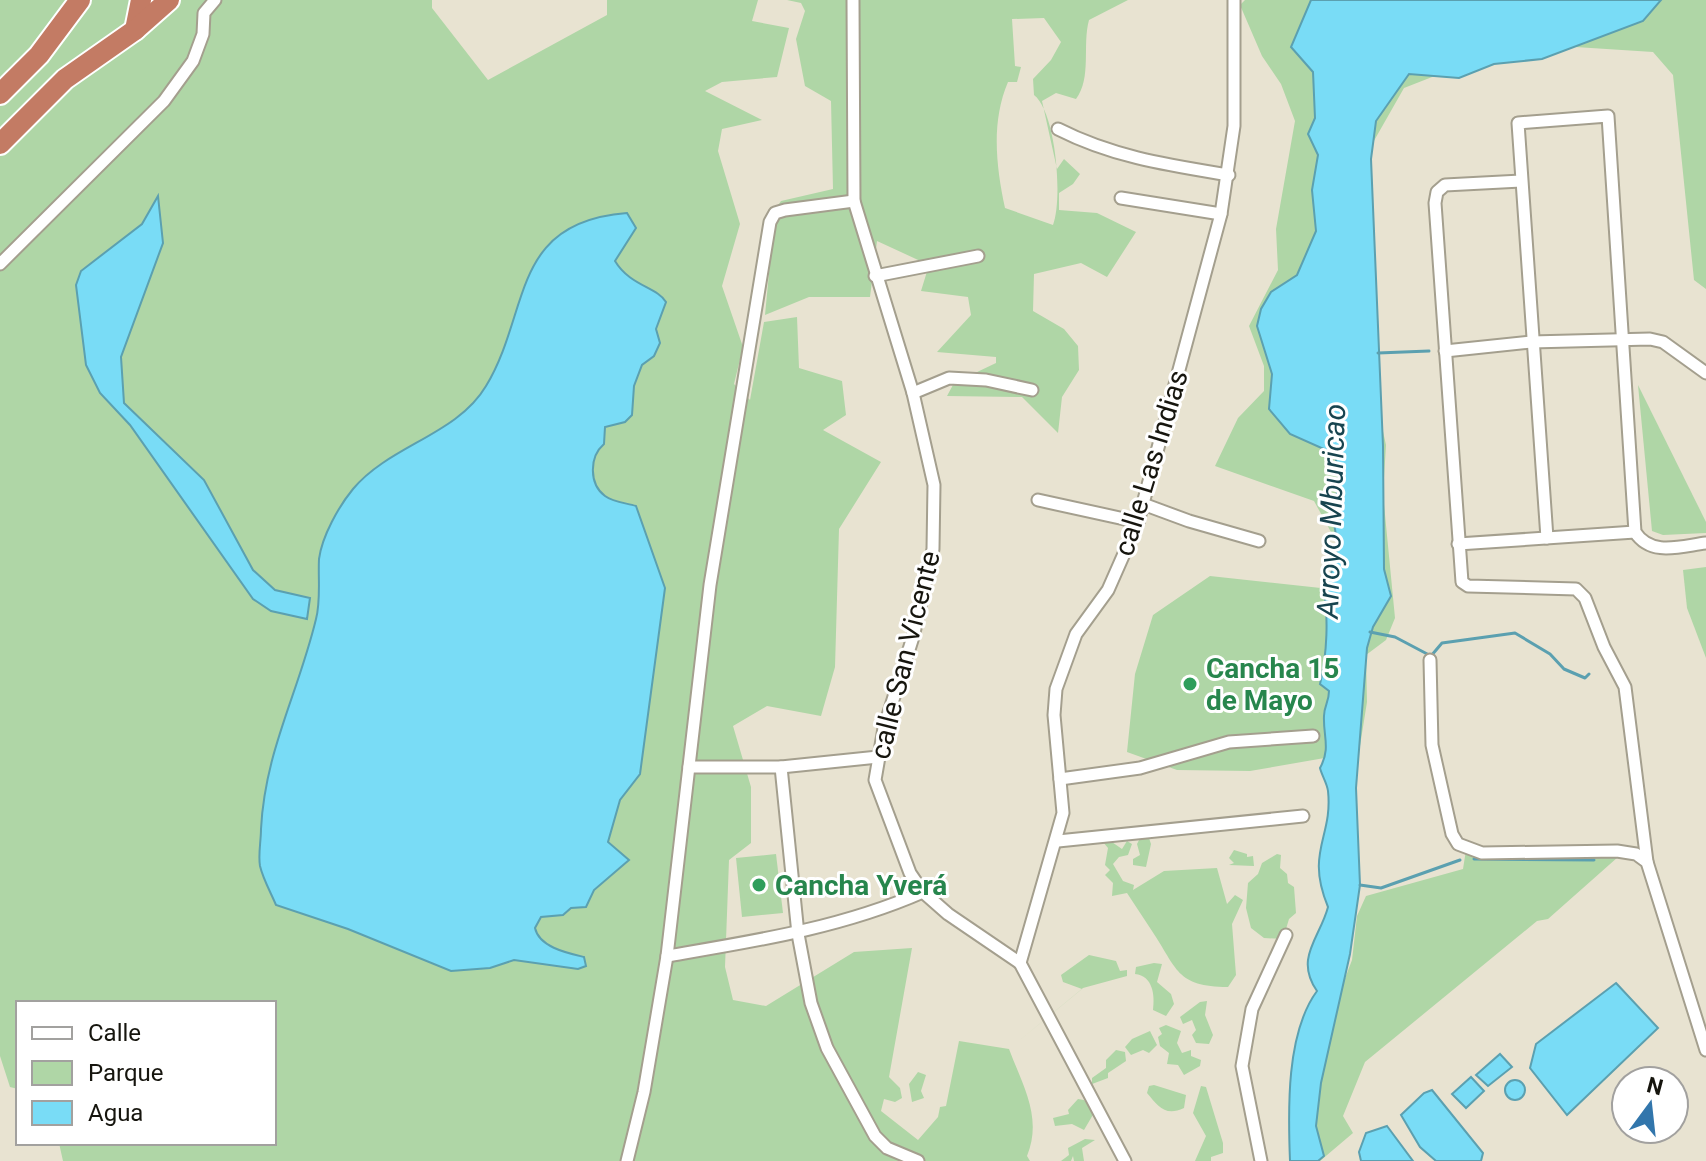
<svg xmlns="http://www.w3.org/2000/svg" width="1706" height="1161" font-family="Roboto,sans-serif">
	<style>
		.green { fill: #afd6a6; fill-rule: evenodd }
		.water { fill: #79dcf6; stroke: #5ba0b0; stroke-width: 2 }
		.lines { fill: none; stroke-linecap: round; stroke-linejoin: round }
		.stream { stroke: #5ba0b0; stroke-width: 3 }
		.street-casing { stroke: #a49f8e; stroke-width: 15 }
		.highway-casing { stroke: #fff; stroke-width: 24 }
		.street { stroke: #fff; stroke-width: 11 }
		.highway { stroke: #c37b64; stroke-width: 20 }
		.leisure-dot { fill: #2e9e5b; stroke: #fff; stroke-width: 3 }
		.labels { text-anchor: middle; dominant-baseline: central; stroke-width: 6; stroke-linejoin: round; paint-order: stroke }
		.street-label { font-size: 28px; fill: #16150e; stroke: #fff }
		.leisure-label { font-size: 28px; font-weight: bold; fill: #27864d; stroke: #fff; text-anchor: start }
		.water-label { font-size: 30px; font-style: italic; fill: #17444f; stroke: #fff }
	</style>
	<rect width="100%" height="100%" fill="#e8e3d1"/>
	<g class="green">
		<path d="M0,0H432V8L488,80L607,15V0H758L752,21L789,28L777,77L722,82L705,91L762,120L722,129L718,151L740,224L722,286L743,347L734,384L750,400L764,322L797,317L799,368L842,381L846,415L823,430L881,462L839,529L835,667L821,716L767,706L733,726L751,787V843L729,860L725,967L733,1000L766,1006L854,952L912,948L889,1077L900,1088L902,1098L895,1102L884,1099L881,1111L918,1140L938,1117L940,1107L946,1106L959,1041L1009,1049L1082,989L1063,982L1061,975L1089,955L1116,961L1152,931L1127,893L1112,896L1113,883L1105,875L1110,870L1105,865L1108,848L1103,842L1109,840L1122,849L1127,841L1132,844L1128,855L1119,857L1113,864L1123,881L1134,885L1133,890L1164,871L1217,868L1227,904L1235,895L1243,900L1232,924L1236,975L1228,987C1176,987 1177,968 1152,931L1116,961L1120,971L1127,970V976L1083,988L1009,1049C1022,1084 1043,1117 1027,1156L1030,1161H63L59,1143H274V1003H18V1089L10,1087L0,1056Z"/>
		<path d="M787,0H1128L1089,20C1082,45 1092,78 1076,99L1056,93L1042,101L1057,169L1064,159L1080,174L1073,184L1059,193V210L1097,213L1136,232L1107,277L1081,263L1034,274L1033,311L1064,329L1078,346L1079,370L1062,397L1058,433L1022,397L947,396L954,383L996,363V357L937,352L971,315L968,297L921,291L929,265L877,241L870,297H809L765,315L770,263L763,228L781,201L833,189L831,101L805,86L796,39L805,11L801,3ZM1044,18L1061,42L1051,60L1033,79L1034,95C1056,112 1063,199 1053,225L1005,208C996,166 991,122 1008,82H1017L1021,67L1015,66L1012,19Z"/>
		<polygon points="1245,0 1580,0 1550,31 1404,88 1371,146 1375,395 1386,445 1383,494 1395,618 1386,640 1366,655 1367,702 1359,752 1250,771 1177,770 1127,752 1135,674 1153,615 1210,576 1330,589 1337,543 1314,501 1215,466 1238,418 1264,391 1264,366 1249,326 1278,270 1276,229 1295,121 1281,84 1262,56 1240,5"/>
		<polygon points="1600,0 1706,0 1706,289 1694,280 1673,75 1653,52 1560,46"/>
		<polygon points="1638,385 1706,522 1706,533 1663,535 1652,531"/>
		<polygon points="1706,567 1706,658 1687,608 1683,570"/>
		<polygon points="1140,838 1149,838 1151,844 1146,867 1133,865 1133,859 1140,855 1137,844"/>
		<polygon points="1234,850 1247,854 1247,857 1253,856 1254,866 1229,865 1234,863 1229,858"/>
		<polygon points="1466,850 1617,851 1618,857 1548,919 1537,921 1365,1062 1343,1116 1353,1133 1320,1161 1312,1161 1315,1112 1332,1013 1352,960 1357,916 1366,896 1463,869"/>
		<polygon points="776,854 783,913 742,917 736,858"/>
		<polygon points="1277,854 1281,855 1280,868 1287,874 1288,883 1294,887 1296,913 1289,919 1283,939 1264,938 1251,928 1246,908 1248,883 1258,874 1262,863"/>
		<path d="M1154,963L1162,964L1157,982L1171,994L1174,1004L1166,1016L1153,1010C1155,995 1153,976 1135,974L1136,967Z"/>
		<polygon points="1207,1001 1205,1015 1213,1035 1209,1044 1196,1043 1192,1035 1196,1030 1192,1020 1183,1024 1180,1017 1200,1002"/>
		<polygon points="1166,1025 1181,1031 1177,1043 1182,1053 1191,1050 1191,1056 1201,1060 1200,1066 1184,1075 1178,1065 1167,1064 1169,1053 1160,1046 1158,1037 1162,1034 1159,1028"/>
		<polygon points="1150,1031 1157,1045 1149,1053 1143,1050 1131,1055 1125,1047 1132,1039"/>
		<polygon points="1116,1050 1125,1052 1126,1061 1108,1073 1108,1078 1092,1084 1092,1078 1106,1068 1106,1060"/>
		<polygon points="918,1072 926,1075 921,1091 924,1098 912,1102 909,1084"/>
		<path d="M1154,1085L1186,1095L1184,1108C1165,1117 1158,1106 1147,1093L1149,1086Z"/>
		<polygon points="1201,1086 1206,1087 1223,1143 1223,1153 1211,1157 1211,1161 1195,1161 1206,1136 1193,1113"/>
		<polygon points="1078,1099 1084,1100 1094,1113 1084,1130 1072,1124 1055,1126 1053,1118 1069,1114 1068,1110"/>
		<polygon points="1085,1139 1095,1140 1082,1148 1084,1161 1074,1161 1073,1156 1071,1161 1061,1161 1069,1155 1068,1148"/>
	</g>
	<g class="water">
		<path d="M1311,0H1661L1643,21L1542,59L1494,64L1459,78L1409,74L1376,121L1371,159L1383,446L1384,569L1391,596L1373,627L1367,648L1356,788L1360,885L1350,954L1321,1083L1316,1126L1324,1156L1318,1161H1290C1288,1110 1286,1033 1317,991C1294,958 1320,938 1328,907C1305,851 1333,838 1328,791C1327,783 1322,776 1320,768C1331,748 1323,736 1324,716C1324,706 1329,702 1329,691L1320,684C1327,655 1329,616 1323,586L1331,574L1338,546L1333,518L1339,478L1335,454L1290,434L1269,409L1272,374L1257,326L1261,309L1271,292L1297,275L1316,231L1312,190L1318,155L1308,134L1315,118L1313,72L1291,47Z"/>
		<polygon points="158,196 163,243 121,357 124,403 204,480 253,570 275,590 310,598 307,619 271,611 253,599 130,425 100,393 86,365 76,285 81,271 142,224"/>
		<path d="M627,213L636,228L615,261C630,286 657,287 666,302L656,329L660,343L654,356L642,365L634,386L632,415L625,422L605,427L604,444C589,457 589,484 605,496C613,502 626,503 636,506L665,588L640,774L620,800L608,842L629,860L594,890L586,907L571,908L563,915L541,917L535,928C539,947 567,953 584,957L586,966L578,969L514,960L490,968L451,971L348,929L276,905C271,893 263,879 260,866C258,855 261,841 261,829C265,751 298,694 316,619C321,600 318,579 319,559C322,536 339,506 353,489C390,445 457,435 486,386C531,312 509,222 627,213Z"/>
		<polygon points="1616,983 1658,1028 1567,1115 1530,1068 1536,1044"/>
		<polygon points="1500,1054 1512,1067 1488,1086 1476,1075"/>
		<polygon points="1471,1077 1484,1091 1466,1108 1452,1094"/>
		<circle cx="1515" cy="1090" r="10"/>
		<polygon points="1432,1090 1483,1153 1481,1161 1436,1161 1420,1147 1401,1115 1424,1093"/>
		<polygon points="1387,1126 1413,1161 1361,1161 1359,1152 1366,1133"/>
	</g>
	<g class="lines">
		<g class="stream">
			<polyline points="1378,353 1429,351"/>
			<polyline points="1370,632 1395,637 1431,656 1442,643 1515,633 1550,654 1564,669 1585,678 1589,674"/>
			<polyline points="1474,859 1594,860"/>
			<polyline points="1360,885 1381,888 1460,860"/>
		</g>
		<g class="street-casing">
			<g id="street">
				<polyline points="853,0 854,201 913,393 934,485 933,549 913,637 884,728 875,780 910,873 923,892 948,914 1020,963"/>
				<path d="M1058,129C1113,157 1168,165 1229,175"/>
				<polyline points="1521,181 1445,185 1437,192 1435,203 1462,582 1468,586 1576,589 1585,598 1604,647 1625,687 1647,862"/>
				<polyline points="1121,198 1221,214"/>
				<polyline points="0,264 164,101 193,61 203,34 204,13 215,0"/>
				<polyline points="875,276 978,256"/>
				<polyline points="1445,351 1531,342 1650,339 1663,342 1706,373"/>
				<polyline points="913,393 949,378 986,380 1032,390"/>
				<polyline points="1038,500 1138,522"/>
				<polyline points="1143,504 1189,521 1259,541"/>
				<path d="M1547,538L1518,123L1608,116L1635,532C1651,557 1681,546 1706,543"/>
				<polyline points="1458,544 1635,532"/>
				<polyline points="1430,660 1432,745 1452,834 1458,844 1482,853 1617,851 1636,854 1647,862 1706,1050"/>
				<polyline points="689,767 781,767 878,757"/>
				<polyline points="781,767 798,934 811,1003 827,1048 875,1136 887,1148 918,1161"/>
				<polyline points="1060,779 1140,768 1229,742 1313,736"/>
				<polyline points="1058,841 1303,816"/>
				<path d="M667,956C755,941 841,928 923,892"/>
				<polyline points="627,1161 644,1092 667,956 710,585 770,222 775,213 785,210 854,201"/>
				<polyline points="1125,1161 1020,963 1063,813 1054,715 1056,689 1076,634 1108,590 1138,522 1221,214 1234,126 1234,0"/>
				<polyline points="1261,1161 1242,1066 1252,1009 1286,935"/>
			</g>
		</g>
		<g class="highway-casing">
			<g id="highway">
				<polyline points="135,30 141,0"/>
				<polyline points="0,94 39,55 80,0"/>
				<polyline points="0,144 65,79 135,30 169,0"/>
			</g>
		</g>
		<use href="#street" class="street"/>
		<use href="#highway" class="highway"/>
	</g>
	<g class="leisure-dot">
		<circle cx="1190" cy="684" r="8"/>
		<circle cx="759" cy="885" r="8"/>
	</g>
	<g class="labels">
		<g class="street-label">
			<text transform="translate(1151 463) rotate(-73)">calle Las Indias</text>
			<text transform="translate(905 655) rotate(-76)">calle San Vicente</text>
		</g>
		<g class="leisure-label">
			<text x="1206" y="668">Cancha 15<tspan x="1206" dy="32">de Mayo</tspan></text>
			<text x="775" y="885">Cancha Yverá</text>
		</g>
		<g class="water-label">
			<text transform="translate(1331 511) rotate(-88)">Arroyo Mburicao</text>
		</g>
	</g>
	<rect x="16" y="1001" width="260" height="144" fill="#ffffff" stroke="#a2a19f" stroke-width="2"/>
	<rect x="32" y="1027" width="40" height="12" fill="#ffffff" stroke="#a2a19f" stroke-width="2"/>
	<text x="88" y="1041" font-size="24" fill="#16150e">Calle</text>
	<rect x="32" y="1061" width="40" height="24" fill="#afd6a6" stroke="#a2a19f" stroke-width="2"/>
	<text x="88" y="1081" font-size="24" fill="#16150e">Parque</text>
	<rect x="32" y="1101" width="40" height="24" fill="#79dcf6" stroke="#a2a19f" stroke-width="2"/>
	<text x="88" y="1121" font-size="24" fill="#16150e">Agua</text>
	<g transform="translate(1650 1105) rotate(15)"><circle r="38" fill="#ffffff" stroke="#a2a19f" stroke-width="2"/>
	<path d="M0-6L14 30L0 20L-14 30Z" fill="#3276ac"/>
	<text y="-12" font-size="22" font-weight="bold" text-anchor="middle" fill="#16150e">N</text>
	</g>
</svg>
